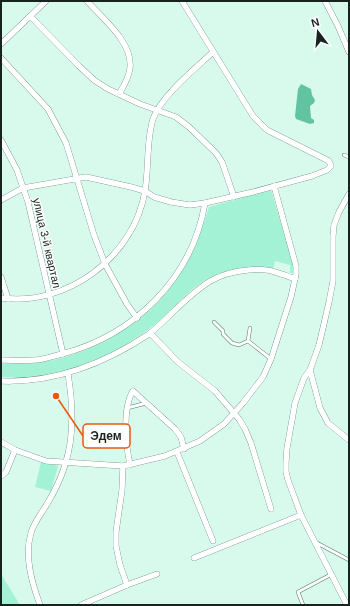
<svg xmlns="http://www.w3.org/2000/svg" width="350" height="606" font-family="Arial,sans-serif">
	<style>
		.green { fill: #a4f2d5 }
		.water { fill: #62c3a3 }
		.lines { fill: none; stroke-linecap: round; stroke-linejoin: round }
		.service-casing { stroke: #57776b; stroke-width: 4 }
		.minor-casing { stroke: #57776b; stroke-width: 6 }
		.service { stroke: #fff; stroke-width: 3 }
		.minor { stroke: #fff; stroke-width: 5.5 }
		.labels { text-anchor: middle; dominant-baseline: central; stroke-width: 3; stroke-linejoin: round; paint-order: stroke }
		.street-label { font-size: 11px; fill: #16231e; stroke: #fdfdfd }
		.leader { fill: none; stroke: #e8590c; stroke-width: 1.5 }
		.callout-dot { fill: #e8590c; stroke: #fdfdfd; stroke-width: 1.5 }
		.callout { fill: #fdfdfd; stroke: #e8590c; stroke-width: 1.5 }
		.callout-label { font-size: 12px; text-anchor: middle; font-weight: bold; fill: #16231e }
	</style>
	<rect width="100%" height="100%" fill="#d7faec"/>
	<g class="green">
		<path d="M271,190L294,267L293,273H290V265L275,261L273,269C244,266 222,268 198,285C181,297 169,314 153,326C108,360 58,381 1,377V363C12,363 24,364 34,363C62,360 87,351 112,337C124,330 136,322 147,313C179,285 197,246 209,207Z"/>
		<polygon points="41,462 58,466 51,491 35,487"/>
		<polygon points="1,574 20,605 1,605"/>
	</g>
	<polygon class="water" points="301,84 311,89 312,95 315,100 314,103 310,106 311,118 314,120 314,123 310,124 296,119 295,116 298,89"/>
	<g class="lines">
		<g class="service-casing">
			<g id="service">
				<polyline points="344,155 349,157"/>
				<polyline points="214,322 223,331 223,334 232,343 239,345 248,341 271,359"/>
				<polyline points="248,341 250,328"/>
				<polyline points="127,408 143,404 146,402"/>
				<polyline points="317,543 349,560"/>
				<polyline points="303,605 298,592 332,574"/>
			</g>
		</g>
		<g class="minor-casing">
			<g id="minor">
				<path d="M87,1C102,18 133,42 130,68C129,77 124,86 119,94"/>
				<polyline points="325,1 338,26 349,52"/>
				<polyline points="30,16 79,66 94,80 108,89 140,104 176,117 189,127 216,153 222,162 234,197"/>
				<polyline points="1,44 46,1"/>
				<polyline points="1,58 48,109 66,143 94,235 105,264 127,304 137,318"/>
				<polyline points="1,140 17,170 28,202 63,354"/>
				<polyline points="1,200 23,188 86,177 131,187 145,191 154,197 171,202 190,205 205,203 253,192 312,176 327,170 331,166 329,161 267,130 253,116 182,1"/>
				<polyline points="1,277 8,299"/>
				<path d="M1,298C67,307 134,257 145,191C149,168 146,142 153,119C161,96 195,69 213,52"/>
				<polyline points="150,333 178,362 215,391 239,419 245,429 251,443 271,509"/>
				<path d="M1,360C12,360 24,361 35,360C44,360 53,356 62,354C134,335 192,279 205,203"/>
				<polyline points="310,370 320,408 328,423 349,440"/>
				<path d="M1,381C55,383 104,364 149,334C158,327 167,318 176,309C200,287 214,273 248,270C257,269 267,269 275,272C282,274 288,276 295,279"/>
				<polyline points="1,442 15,450 46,461 123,466 165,456 200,441 224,424 243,403 263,377 271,359 291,297 296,274 296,266 274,186"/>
				<polyline points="177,452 213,541"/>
				<path d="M130,465C126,446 122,408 133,391L175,429L181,437L184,449"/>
				<polyline points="123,466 122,490 116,532 116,546 120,565 127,585"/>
				<polyline points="1,476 6,472 15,450"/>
				<polyline points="194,558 301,515"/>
				<path d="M40,605C32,583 24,556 31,533C34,522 42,513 47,504C55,491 61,478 65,465C75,435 73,404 68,374"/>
				<polyline points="81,605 127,585 157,574"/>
				<polyline points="347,605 301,515 288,480 286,472 286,462 287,448 295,403 304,378 310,370 319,345 329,302 333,281 333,236 334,225 339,212 349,194"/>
			</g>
		</g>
		<use href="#service" class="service"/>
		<use href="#minor" class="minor"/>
	</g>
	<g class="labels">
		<g class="street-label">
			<text transform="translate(47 243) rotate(77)">улица 3-й квартал</text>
		</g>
	</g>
	<path class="leader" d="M56 396L83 436"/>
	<circle class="callout-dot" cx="56" cy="396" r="4"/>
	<rect class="callout" x="83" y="424" width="47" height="24" rx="4"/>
	<g class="callout-label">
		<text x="106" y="440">Эдем</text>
	</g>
	<rect width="350" height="606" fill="none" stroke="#16231e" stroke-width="4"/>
	<g transform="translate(318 32) rotate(344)" stroke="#fdfdfd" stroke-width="3" paint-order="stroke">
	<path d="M0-3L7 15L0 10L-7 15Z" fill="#16231e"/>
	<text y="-6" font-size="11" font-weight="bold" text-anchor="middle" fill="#16231e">N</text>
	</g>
</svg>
